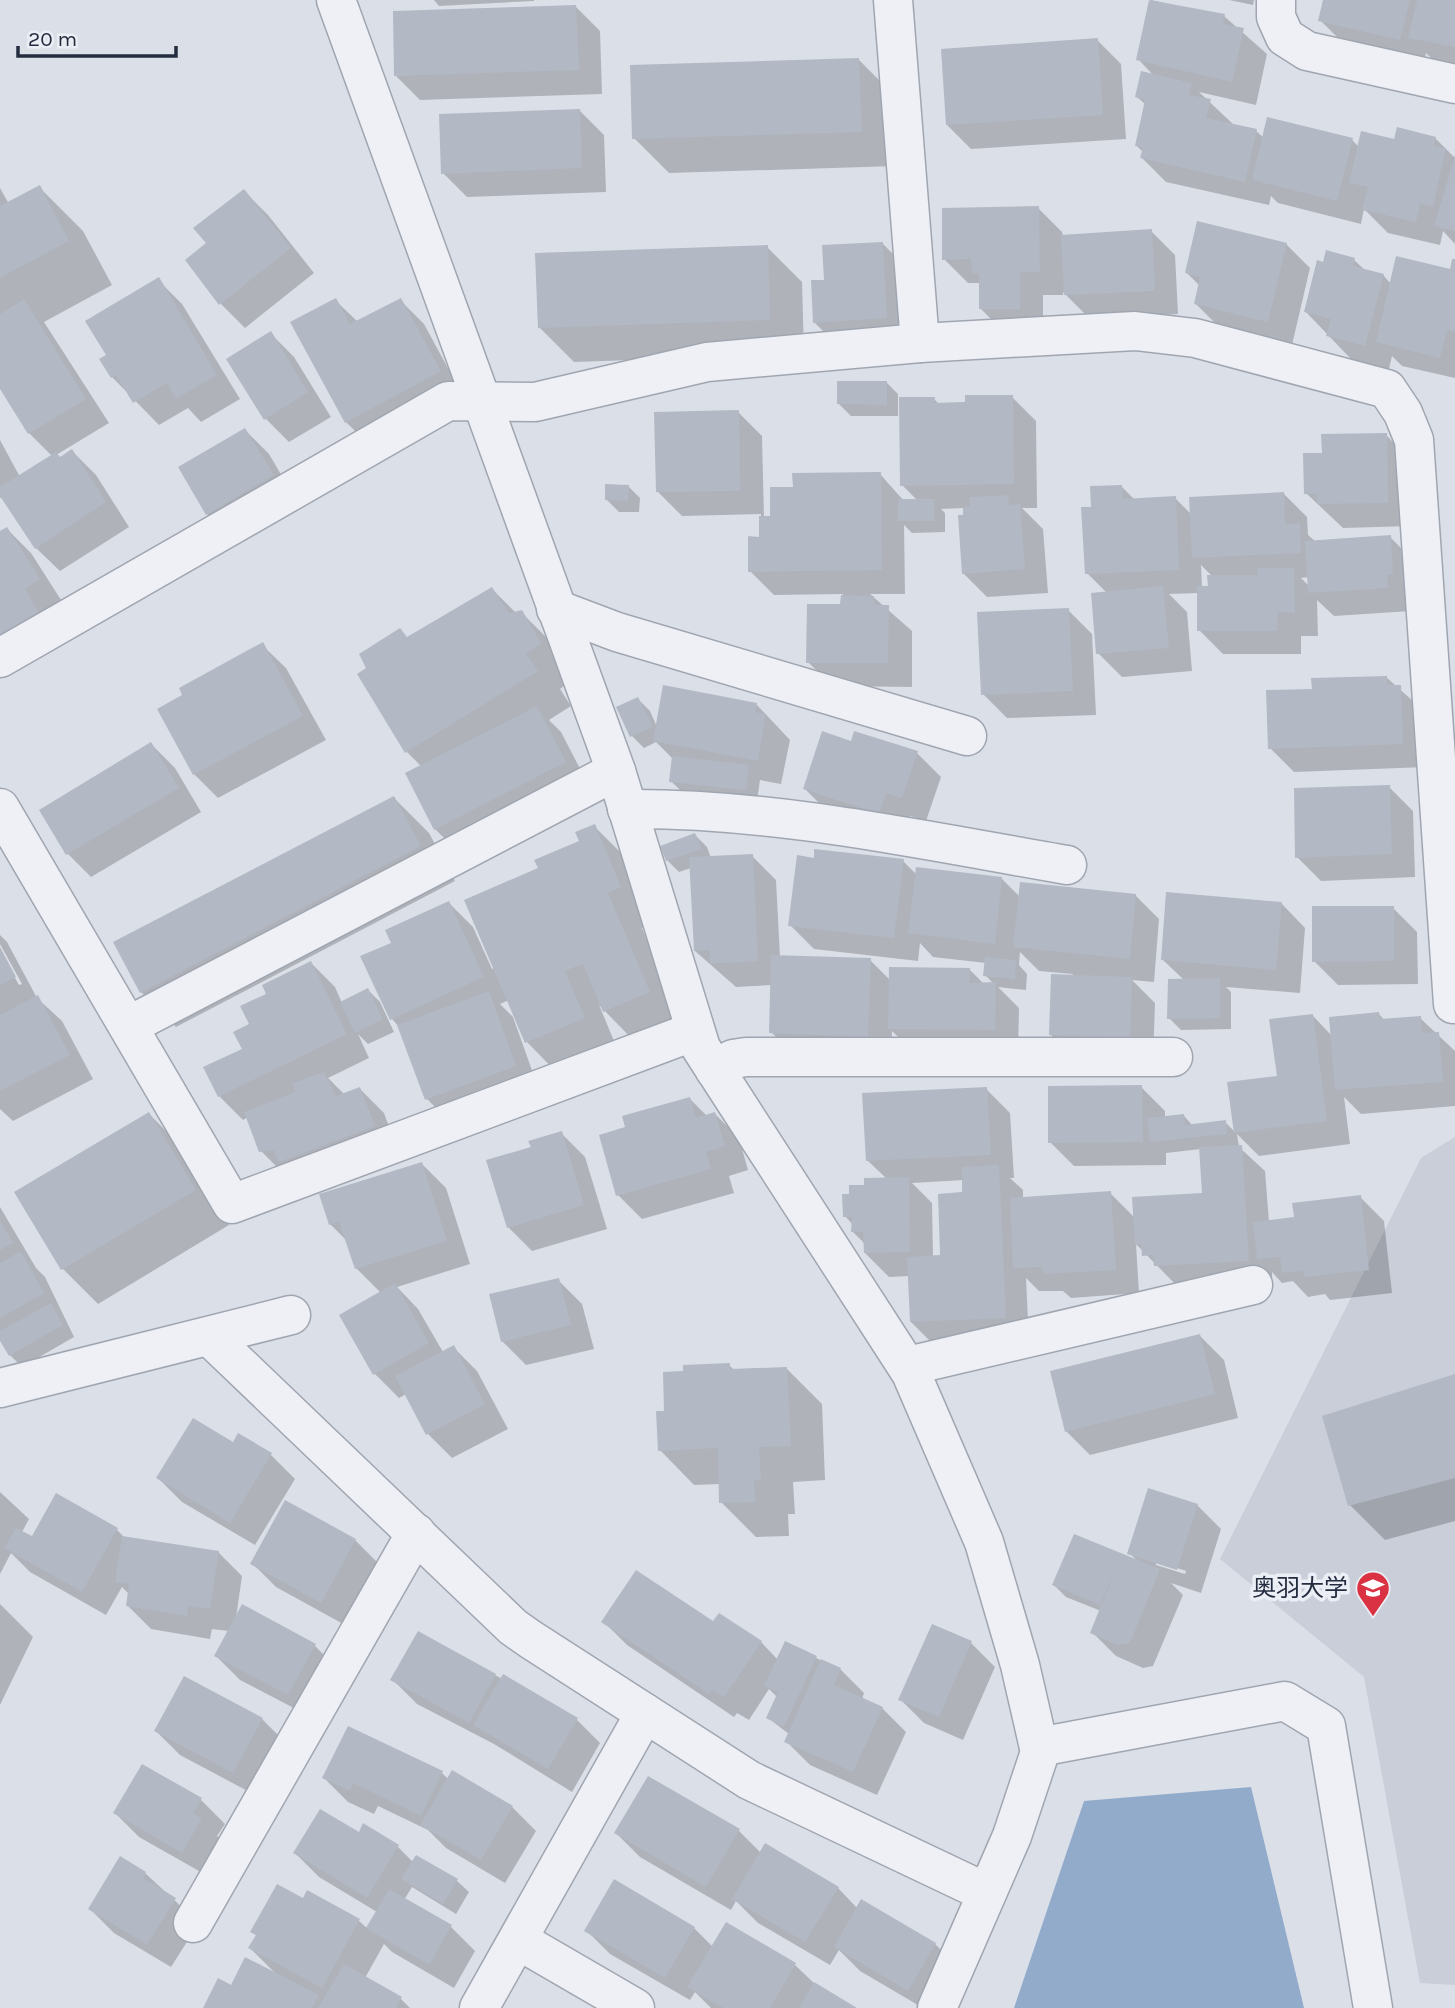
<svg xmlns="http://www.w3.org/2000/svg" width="1455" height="2008" font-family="Karla,'Noto Sans JP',sans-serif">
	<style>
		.built { fill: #c9ced9 }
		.water { fill: #92abcb }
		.shadow { fill: #0003; fill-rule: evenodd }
		.building { fill: #b2b8c4 }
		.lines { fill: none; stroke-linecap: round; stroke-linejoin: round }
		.street-casing { stroke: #a0a6b1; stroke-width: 41 }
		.street { stroke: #eef0f5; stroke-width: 38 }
		.labels { text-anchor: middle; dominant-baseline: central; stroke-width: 7; stroke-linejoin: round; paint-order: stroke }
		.poi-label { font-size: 24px; fill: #242c3f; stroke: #ebeef5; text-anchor: end }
	</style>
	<rect width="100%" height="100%" fill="#dbdfe7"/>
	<polygon class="built" points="1455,1137 1455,1985 1420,1983 1364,1677 1220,1559 1421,1158"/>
	<polygon class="water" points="1251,1787 1304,2008 1014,2008 1084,1801"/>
	<g class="shadow">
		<polygon points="434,0 534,0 534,1 439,6"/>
		<polygon points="1151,0 1224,16 1267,54 1256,105 1199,92 1234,125 1256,131 1264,138 1352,140 1359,147 1435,138 1455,158 1455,244 1443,231 1440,245 1388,233 1364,209 1361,224 1278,203 1271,196 1269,205 1166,182 1142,158 1143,152 1137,146 1146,105 1137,97 1154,76 1138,59"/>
		<polygon points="1229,0 1254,0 1253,5"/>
		<polygon points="1323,0 1455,0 1455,65 1434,61 1426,53 1424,63 1344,44 1320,20"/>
		<polygon points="576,7 600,31 602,94 420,100 396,76"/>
		<polygon points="1097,40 1121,64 1126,139 971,149 947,125"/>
		<polygon points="859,60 894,95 896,166 669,173 634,138"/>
		<polygon points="580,111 604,135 606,192 467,197 443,173"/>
		<polygon points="39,187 83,231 112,285 44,322 109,423 56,455 60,459 72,451 96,475 129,527 60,571 36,548 3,497 0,498 0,440 20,477 52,456 29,433 0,385 0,188 9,204"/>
		<polygon points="244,191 268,215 314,273 245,328 221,304 187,261 208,244"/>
		<polygon points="1038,208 1062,232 1063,236 1151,231 1175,255 1178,314 1090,319 1063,292 1063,295 1043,295 1043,333 1005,333 981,309 981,283 968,283 944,259"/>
		<polygon points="883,244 907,268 910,342 838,346 814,322 825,282"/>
		<polygon points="1286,244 1310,268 1292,345 1220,328 1196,304 1200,286 1187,273"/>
		<polygon points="767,247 802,282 804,354 574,362 539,327"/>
		<polygon points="1354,260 1366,271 1383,275 1391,284 1451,271 1455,261 1455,378 1402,366 1392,356 1389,369 1352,360 1306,312"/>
		<polygon points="158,280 182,304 240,399 201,422 188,408 159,425 112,377 108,356"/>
		<polygon points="335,300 358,322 400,300 424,324 463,396 370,446 346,422"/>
		<polygon points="271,334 294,357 331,417 289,442 265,418"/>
		<polygon points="886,382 898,394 898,399 934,399 940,405 1012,397 1036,421 1037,508 1022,508 1043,529 1048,593 987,597 963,573 964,508 941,509 945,513 945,532 912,533 904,525 905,594 870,594 912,631 912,687 832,686 808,662 842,606 843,594 774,595 750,571 761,539 761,514 682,516 658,492 738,412 762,436 764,518 771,517 795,489 880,474 904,501 918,501 902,485 901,399 898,399 898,416 851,416 839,404"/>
		<polygon points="245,430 269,454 296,500 231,538 207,514"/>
		<polygon points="1386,435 1410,459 1411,526 1343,528 1306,493 1324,455"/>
		<polygon points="628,486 640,498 639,512 619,512 607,500"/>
		<path d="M1121,486L1135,500L1175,498L1191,514L1283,493L1307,517L1308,535L1316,542L1390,537L1414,561L1411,611L1334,616L1317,600L1318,636H1301V654H1223L1199,630V593L1169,594L1187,612L1192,671L1122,677L1098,653L1107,593L1087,573L1093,509ZM1201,565L1213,577L1210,587L1202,588ZM1309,577V586L1301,578Z"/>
		<polygon points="7,529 31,553 63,603 0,676 0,533"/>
		<polygon points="492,589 516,613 521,612 556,647 574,678 560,689 571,706 549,720 561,732 589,786 459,853 435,829 407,774 422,767 407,752 407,638"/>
		<polygon points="1068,610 1092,634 1096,715 1007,718 983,694"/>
		<polygon points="262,645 286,668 326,740 218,798 194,774"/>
		<polygon points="1386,677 1424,711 1426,767 1294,772 1270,748 1314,691"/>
		<polygon points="638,699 650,711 657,727 756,704 790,740 781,784 760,780 757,801 683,793 671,781 674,760 656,742 644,748 632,736"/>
		<polygon points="852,743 917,753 941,777 926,821 910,816 903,837 829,813 805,789"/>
		<polygon points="151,744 175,768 201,812 91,877 67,853"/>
		<polygon points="1389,787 1413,811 1415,877 1321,881 1297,857"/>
		<polygon points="394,798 429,833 455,881 176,1027 141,992"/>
		<polygon points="594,826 629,861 655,922 642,928 683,1027 639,1046 599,1005 619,1053 561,1077 527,1042 509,1000 500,1004 513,1017 539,1090 451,1123 427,1099 400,1028 392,1019 393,944 449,903 473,927 492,969 495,968 540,869 581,842"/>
		<polygon points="695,835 707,847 711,858 752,856 776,880 780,957 870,960 890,980 969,969 984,984 994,984 985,975 986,963 933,957 920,943 918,961 814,949 790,925 815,860 903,861 917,875 1002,879 1020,897 1135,895 1159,919 1154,982 1132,980 1155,1003 1153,1061 1074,1059 1050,1034 1073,974 1039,971 1020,952 1019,965 1027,974 1026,990 998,987 1019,1008 1018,1053 914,1052 892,1031 891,1060 795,1056 771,1032 772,985 736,987 695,951 691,868 679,872 667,860"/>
		<polygon points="1281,903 1305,928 1300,993 1226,987 1231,992 1231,1029 1181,1030 1169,1018 1184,980 1163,960"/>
		<polygon points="1393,908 1417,932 1418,984 1338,985 1314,961"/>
		<polygon points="0,935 7,942 37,998 62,1021 93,1079 13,1121 0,1109 0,951 19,985 22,984 0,944"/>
		<polygon points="311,963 335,987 342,1003 368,990 380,1002 394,1032 368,1044 358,1034 369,1058 328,1078 345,1095 360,1089 384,1113 398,1151 285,1175 261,1151 248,1117 243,1120 219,1096 268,995"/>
		<path d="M1379,1014L1385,1021L1420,1018L1455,1051V1106L1361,1114L1344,1097L1350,1144L1259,1156L1237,1134L1239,1147L1265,1171L1269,1222L1296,1219L1360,1197L1384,1221L1392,1293L1330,1300L1325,1294L1308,1297L1293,1281L1282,1283L1272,1272V1284L1180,1289L1136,1244L1139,1293L1071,1298L1063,1291H1039L1026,1278L1029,1341L935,1346L911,1322L909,1276L889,1277L865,1253V1244L853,1232V1225L845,1216L851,1195L887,1179L867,1160L986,1089L1010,1113L1014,1178H1010L1023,1190V1199L1110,1193L1135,1218L1204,1194L1201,1149L1166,1153V1165L1074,1166L1050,1142L1141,1087L1165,1111V1118L1184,1116L1193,1126L1225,1122L1235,1132L1279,1077L1313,1016L1332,1036ZM964,1180V1194L942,1256L933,1257L932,1203L912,1183Z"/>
		<polygon points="690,1099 707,1116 715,1114 739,1138 748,1170 729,1176 734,1193 642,1219 618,1195 628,1128"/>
		<polygon points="149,1114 184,1149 229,1225 98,1304 63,1269 17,1192"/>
		<polygon points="561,1133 585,1157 607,1229 532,1251 508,1227 533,1148"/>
		<polygon points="422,1164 446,1188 470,1264 397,1287 418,1309 443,1352 453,1347 477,1371 508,1429 452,1458 428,1434 406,1394 399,1398 375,1374 342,1315 381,1293 356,1268 348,1242 330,1224"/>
		<polygon points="0,1207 36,1268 45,1277 74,1337 22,1367 10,1355 0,1337"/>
		<polygon points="558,1280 582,1304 594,1349 526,1365 502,1341"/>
		<polygon points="1200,1336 1224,1360 1238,1418 1090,1455 1066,1431"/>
		<polygon points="729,1365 735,1371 787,1369 822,1404 825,1480 793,1482 795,1514 788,1514 789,1536 756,1537 721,1502 720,1484 694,1485 660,1450 666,1412 684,1373"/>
		<polygon points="1455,1376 1455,1521 1385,1540 1350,1505"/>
		<polygon points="234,1444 271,1455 295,1479 255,1545 182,1502 158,1478"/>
		<polygon points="0,1492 29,1519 22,1532 32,1538 57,1496 117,1530 125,1538 218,1552 242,1576 236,1618 243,1607 315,1646 339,1670 313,1718 240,1680 216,1656 229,1631 212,1629 210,1639 151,1629 127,1605 129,1594 122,1587 106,1615 30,1572 11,1553 0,1574"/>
		<path d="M1197,1505L1221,1529L1201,1593L1171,1583L1183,1595L1153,1666L1143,1668L1116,1656L1092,1632L1101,1611L1066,1597L1054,1585L1122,1556L1139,1562L1129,1553ZM1156,1561L1186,1571L1185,1574L1156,1565Z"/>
		<polygon points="355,1540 379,1564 345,1625 276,1587 252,1563"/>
		<polygon points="0,1604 33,1637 0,1705"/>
		<polygon points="603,1621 714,1624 761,1642 778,1660 816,1658 840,1669 864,1693 862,1699 882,1708 906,1732 877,1795 810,1765 786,1741 789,1734 768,1718 777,1697 769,1689 749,1720 737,1713 734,1717 627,1645"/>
		<polygon points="933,1626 971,1643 995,1667 963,1740 924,1723 900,1699"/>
		<polygon points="495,1675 576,1719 600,1743 572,1792 494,1744 417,1704 393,1680"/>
		<polygon points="262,1719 286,1743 257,1796 180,1755 156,1731"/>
		<polygon points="442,1773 449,1780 512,1807 536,1831 505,1883 446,1848 428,1830 378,1806 374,1814 348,1802 324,1778"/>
		<polygon points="648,1778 739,1831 761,1853 838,1888 858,1909 862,1902 935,1944 959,1968 923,2008 860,1971 839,1950 830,1965 758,1923 736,1901 731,1910 640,1857 616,1833"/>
		<polygon points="201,1800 225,1824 217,1836 225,1843 206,1875 139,1837 115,1813"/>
		<polygon points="359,1834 398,1847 413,1862 457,1881 469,1892 456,1914 412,1887 404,1900 451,1927 475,1951 454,1988 392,1952 384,1944 365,1978 401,1999 410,2008 205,2008 232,1987 277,1975 250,1948 257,1936 252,1932 304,1900 308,1892 359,1921 368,1929 377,1912 319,1877 295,1853"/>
		<polygon points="145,1873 199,1923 171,1967 114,1933 90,1909"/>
		<polygon points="727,1924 795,1965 817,1986 854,2008 711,2008 695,1992 690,2000 610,1954 586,1930 694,1928 713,1947"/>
	</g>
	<g class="building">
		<polygon points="1149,0 1225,14 1223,24 1244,28 1232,82 1136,60"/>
		<polygon points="1323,0 1410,0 1400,40 1318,21"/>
		<polygon points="1417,0 1455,0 1455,47 1408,38"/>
		<polygon points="576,5 579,70 394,76 393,11"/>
		<polygon points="1098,38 1103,115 946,125 941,49"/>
		<polygon points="859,58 862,132 632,139 630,65"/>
		<polygon points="1141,71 1192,83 1189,95 1211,99 1206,118 1257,129 1245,182 1140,158 1143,147 1135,146 1145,100 1135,97"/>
		<polygon points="580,109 582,168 441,174 439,114"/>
		<polygon points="1267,117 1353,138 1337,201 1252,180"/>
		<polygon points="1397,127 1436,137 1434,146 1446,148 1433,207 1420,204 1416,222 1362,210 1368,187 1349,183 1361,131 1394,139"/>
		<polygon points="1455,155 1455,231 1434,226"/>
		<polygon points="40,185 69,241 0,278 0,206"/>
		<polygon points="244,189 291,248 219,305 185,260 206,243 193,228"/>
		<polygon points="1039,206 1040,272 1020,272 1020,309 979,309 979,273 972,273 971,259 942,260 942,208"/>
		<polygon points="1197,221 1287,243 1268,322 1194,304 1200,277 1185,273"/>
		<polygon points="1152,229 1155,291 1064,295 1061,235"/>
		<polygon points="883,242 887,318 813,323 811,280 824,280 822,245"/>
		<polygon points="768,245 770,320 538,328 535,253"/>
		<polygon points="1326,250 1355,258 1353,266 1384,274 1365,346 1326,336 1331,319 1304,312 1317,260 1323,262"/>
		<polygon points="1396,256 1450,269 1452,259 1455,259 1455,332 1447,330 1440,358 1376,342"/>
		<polygon points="159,277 217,375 176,399 167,383 133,403 116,375 111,378 99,359 106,355 85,321"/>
		<polygon points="336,298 350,324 401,298 441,371 345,423 290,322"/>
		<polygon points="24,299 86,399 28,434 0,389 0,314"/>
		<polygon points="271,331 308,392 264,420 226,359"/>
		<polygon points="837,381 887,381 887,405 837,404"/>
		<polygon points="965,395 1013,395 1014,484 900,486 899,397 935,397 934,403 965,402"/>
		<polygon points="739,410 740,491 656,492 654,412"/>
		<polygon points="245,428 274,475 206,515 178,467"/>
		<polygon points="1387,433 1388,503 1317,504 1317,494 1304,494 1303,453 1322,453 1321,434"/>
		<polygon points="72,449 106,502 35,549 0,496 0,487 56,452 60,457"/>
		<polygon points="881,472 882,570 748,572 748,536 759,537 759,516 770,516 770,487 793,487 792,473"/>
		<polygon points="605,484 629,485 628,501 605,500"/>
		<polygon points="1122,485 1123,499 1176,496 1179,570 1085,574 1081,507 1091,507 1090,486"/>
		<polygon points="1284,492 1285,524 1300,523 1301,553 1192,558 1189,497"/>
		<polygon points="1008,495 1009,505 1020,504 1025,569 962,574 958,515 963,515 963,507 970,506 969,497"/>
		<rect x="898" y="499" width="36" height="22"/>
		<polygon points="7,527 40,579 25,589 39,613 0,637 0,531"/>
		<polygon points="1391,535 1393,574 1387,575 1388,588 1308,593 1305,541"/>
		<polygon points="1257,568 1294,568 1295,613 1278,612 1277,631 1197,631 1197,586 1208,586 1207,575 1258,575"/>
		<polygon points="1163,586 1169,648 1096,654 1091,593"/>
		<polygon points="492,587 509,613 522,610 541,643 526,654 538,671 405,753 357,674 366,668 359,654 400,628 407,637"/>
		<polygon points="841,595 874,596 874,605 889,605 888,663 806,663 807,604 840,604"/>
		<polygon points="1069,608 1073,691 981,695 977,612"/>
		<polygon points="263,642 303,716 193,775 157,709 182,695 179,688"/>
		<polygon points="1387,676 1387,685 1401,685 1403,744 1268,749 1266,690 1312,689 1311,678"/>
		<polygon points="663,685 757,703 755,712 766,714 758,761 653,741"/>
		<polygon points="638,697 653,727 630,737 616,707"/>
		<polygon points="537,706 566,762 434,830 405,773"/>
		<polygon points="822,731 851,741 854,731 918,751 902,798 886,793 879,814 803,789"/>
		<polygon points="151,742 179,788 66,855 39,810"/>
		<polygon points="672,756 749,765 746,790 669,782"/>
		<polygon points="1390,785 1392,854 1295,858 1294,788"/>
		<polygon points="394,796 421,846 140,993 113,942"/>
		<polygon points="595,824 621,887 608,893 650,992 603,1012 583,964 565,971 585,1018 525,1043 464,900 538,868 534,860 579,841 575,832"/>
		<polygon points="695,833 702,849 666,861 660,846"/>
		<polygon points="814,849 904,859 894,938 788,926 797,855 814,858"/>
		<polygon points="753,854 758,961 710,964 709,950 694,951 689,857"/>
		<polygon points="916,867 1002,877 995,944 908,933"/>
		<polygon points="1020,882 1136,894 1130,959 1013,947"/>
		<polygon points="1166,892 1282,902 1276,970 1161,960"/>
		<polygon points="449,901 484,977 390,1020 360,956 391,943 385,930"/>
		<polygon points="1312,906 1394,906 1394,961 1312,962"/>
		<polygon points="0,947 16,977 0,985"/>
		<polygon points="771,955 871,958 868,1037 769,1033"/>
		<polygon points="985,957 1016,960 1015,979 983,976"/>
		<polygon points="311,961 347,1034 218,1097 203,1067 242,1049 233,1032 249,1024 240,1006 266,994 262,985"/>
		<polygon points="889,967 970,968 969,983 996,982 995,1030 888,1029"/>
		<polygon points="1051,974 1132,977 1130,1038 1049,1035"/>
		<polygon points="1220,978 1220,1018 1167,1019 1168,979"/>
		<polygon points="368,988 383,1019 355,1033 340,1002"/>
		<polygon points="489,991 516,1066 425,1100 397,1025"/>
		<polygon points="38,995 70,1055 0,1091 0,1015"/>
		<polygon points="1379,1012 1380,1019 1421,1016 1422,1033 1439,1032 1443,1082 1335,1090 1329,1017"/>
		<polygon points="1313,1014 1327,1121 1234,1133 1227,1082 1277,1076 1269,1019"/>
		<polygon points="324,1072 336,1096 360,1087 375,1126 279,1162 273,1150 259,1152 244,1112 295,1092 293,1083"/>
		<polygon points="1142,1085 1143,1142 1048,1143 1048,1086"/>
		<polygon points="987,1087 991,1155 866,1161 862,1093"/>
		<polygon points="690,1097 696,1118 715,1112 725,1146 706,1152 711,1169 616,1196 599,1135 625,1127 622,1116"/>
		<polygon points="149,1112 196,1190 61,1270 14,1192"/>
		<polygon points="1184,1114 1185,1125 1226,1120 1227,1134 1150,1142 1147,1118"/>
		<polygon points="562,1131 584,1205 507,1228 486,1160 531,1147 528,1141"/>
		<polygon points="1242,1145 1249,1261 1154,1266 1153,1255 1142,1256 1141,1244 1135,1245 1132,1197 1202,1193 1199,1147"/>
		<polygon points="422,1162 447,1241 355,1269 339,1222 329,1225 319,1194"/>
		<polygon points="999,1165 1006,1318 910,1322 907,1257 940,1255 938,1194 962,1192 962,1167"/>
		<polygon points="909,1177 910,1252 864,1253 863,1232 851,1232 852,1217 843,1217 842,1194 849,1194 849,1185 864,1185 864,1178"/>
		<polygon points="1111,1191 1116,1270 1045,1274 1041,1267 1013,1268 1010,1198"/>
		<polygon points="1361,1195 1369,1270 1304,1277 1303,1271 1282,1273 1280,1257 1257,1259 1253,1222 1294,1217 1292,1203"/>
		<polygon points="0,1220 13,1243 0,1250"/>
		<polygon points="21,1251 44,1293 0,1318 0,1263"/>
		<polygon points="559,1278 571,1325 501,1342 489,1294"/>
		<polygon points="395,1283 429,1343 373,1375 339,1315"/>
		<polygon points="51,1303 63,1325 9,1356 0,1341 0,1331"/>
		<polygon points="1200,1334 1215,1394 1065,1432 1050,1371"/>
		<polygon points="454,1345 485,1404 426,1435 395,1376"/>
		<polygon points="730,1363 730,1369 787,1367 791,1446 759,1447 761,1480 754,1480 755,1502 719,1503 718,1448 658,1451 656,1411 664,1411 663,1372 683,1371 683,1365"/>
		<polygon points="1455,1374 1455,1478 1348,1506 1322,1416"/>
		<polygon points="193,1418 233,1442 238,1433 272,1453 230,1523 156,1478"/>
		<polygon points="1148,1488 1198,1504 1177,1570 1127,1554"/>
		<polygon points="56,1493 118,1528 82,1592 4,1548 16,1528 32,1536"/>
		<polygon points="285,1500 356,1539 321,1603 250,1564"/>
		<polygon points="1074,1534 1160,1569 1130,1643 1117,1645 1090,1633 1116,1568 1100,1605 1052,1585"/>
		<polygon points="122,1536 219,1551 210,1609 188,1606 187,1616 126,1606 129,1584 115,1582"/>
		<polygon points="636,1570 713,1621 719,1613 762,1641 724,1697 712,1690 709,1694 601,1622"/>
		<polygon points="242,1604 316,1644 288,1695 214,1656"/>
		<polygon points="932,1624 972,1641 939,1717 898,1700"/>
		<polygon points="418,1631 496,1674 469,1723 390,1680"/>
		<polygon points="785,1641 817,1656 784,1727 766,1718 778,1692 764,1686"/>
		<polygon points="821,1659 841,1668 834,1685 883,1707 853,1772 784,1742"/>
		<polygon points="503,1674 578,1718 548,1769 473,1725"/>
		<polygon points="184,1676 263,1718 233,1773 154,1731"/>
		<polygon points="348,1726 443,1771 421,1816 353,1783 350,1791 322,1778"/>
		<polygon points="142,1764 202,1798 193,1813 202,1818 182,1853 113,1813"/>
		<polygon points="452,1770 513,1806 481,1860 420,1825"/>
		<polygon points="648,1776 740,1829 706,1887 614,1833"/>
		<polygon points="320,1809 359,1832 363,1823 399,1845 367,1898 293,1853"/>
		<polygon points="765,1843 839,1887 805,1942 732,1899"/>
		<polygon points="416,1855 458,1879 443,1904 401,1879"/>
		<polygon points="120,1856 146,1872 143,1878 176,1898 147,1945 88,1909"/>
		<polygon points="614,1879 695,1927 665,1978 584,1931"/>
		<polygon points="277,1884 303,1898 307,1890 360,1919 322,1988 248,1948 256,1935 250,1932"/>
		<polygon points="389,1889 452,1925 429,1965 366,1928"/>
		<polygon points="861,1899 936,1943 908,1991 834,1947"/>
		<polygon points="726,1922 796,1963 770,2008 723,2008 687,1987"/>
		<polygon points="245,1957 319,1995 312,2008 203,2008 218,1978 231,1985"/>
		<polygon points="344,1964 402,1997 396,2008 318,2008"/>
		<polygon points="814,1982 857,2008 799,2008"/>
	</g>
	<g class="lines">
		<g class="street-casing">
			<g id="street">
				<polyline points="336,0 616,771 701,1048 911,1373 984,1542 1020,1665 1040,1752 1012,1836 937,2008"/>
				<polyline points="893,0 920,343"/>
				<polyline points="1276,0 1276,17 1285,37 1307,51 1455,84"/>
				<polyline points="556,609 617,632 967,736"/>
				<polyline points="0,658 448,401 535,402 707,362 920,343 1135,331 1195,338 1387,389 1403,413 1414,440 1453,1004"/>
				<polyline points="0,808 232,1204 695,1031"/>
				<path d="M627,809C776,808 921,840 1067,865"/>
				<polyline points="128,1026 616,771"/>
				<polyline points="715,1070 733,1059 746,1057 1173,1057"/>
				<polyline points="210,1337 513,1627 530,1639 749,1780 987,1893"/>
				<polyline points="908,1366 1253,1285"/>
				<polyline points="0,1388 291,1315"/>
				<polyline points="1039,1747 1285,1701 1326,1726 1373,2008"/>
				<polyline points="193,1923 416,1533"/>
				<polyline points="518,1940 635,2008"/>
				<polyline points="479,2008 645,1713"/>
			</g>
		</g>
		<use href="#street" class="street"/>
	</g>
	<defs>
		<g id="university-pin" transform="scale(1.75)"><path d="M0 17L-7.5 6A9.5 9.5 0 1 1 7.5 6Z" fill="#da3243" stroke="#ebeef5"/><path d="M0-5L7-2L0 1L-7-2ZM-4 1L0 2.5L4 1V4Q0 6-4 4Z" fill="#fff"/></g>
	</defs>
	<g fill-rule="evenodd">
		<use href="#university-pin" x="1373" y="1588"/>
	</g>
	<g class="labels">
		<g class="poi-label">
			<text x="1348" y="1588">奥羽大学</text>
		</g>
	</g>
	<path d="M18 46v10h158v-10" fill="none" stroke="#242c3f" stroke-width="3.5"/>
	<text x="28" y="46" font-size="21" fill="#242c3f" stroke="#ebeef5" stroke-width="5" paint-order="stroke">20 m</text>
</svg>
